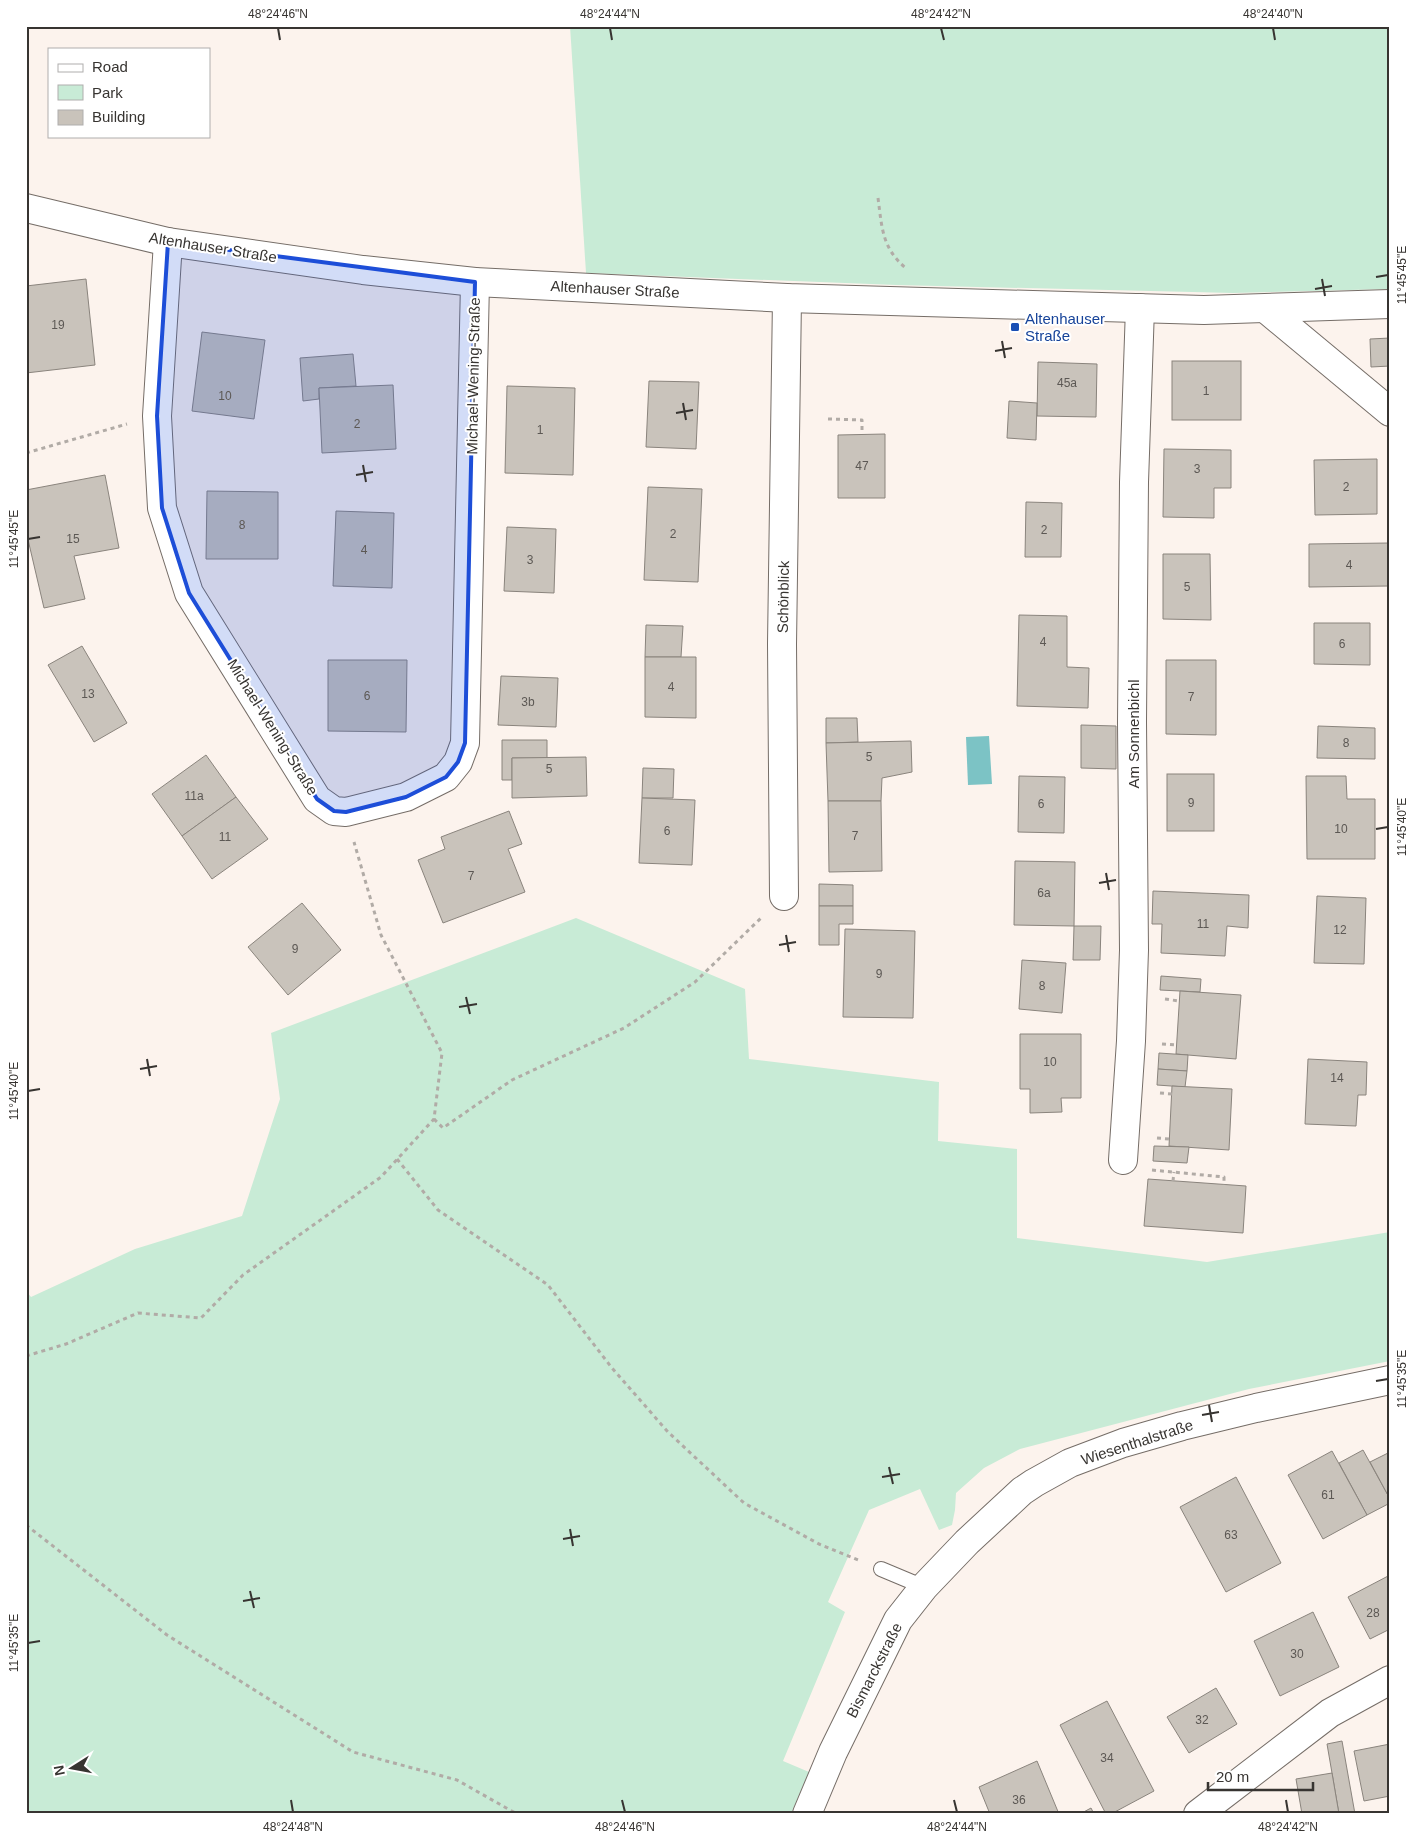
<svg xmlns="http://www.w3.org/2000/svg" width="1416" height="1840" font-family="Helvetica,sans-serif">
	<style>
		.green { fill: #c8ebd6 }
		.water { fill: #7cc3c5 }
		.building { fill: #c9c3bb; stroke: #8a847d }
		.lines { fill: none; stroke-linecap: round; stroke-linejoin: round }
		.service-casing { stroke: #756d67; stroke-width: 16 }
		.minor-casing { stroke: #756d67; stroke-width: 30 }
		.path { stroke: #b1aba6; stroke-width: 3; stroke-dasharray: 4 4; stroke-linecap: butt }
		.service { stroke: #fff; stroke-width: 14 }
		.minor { stroke: #fff; stroke-width: 28 }
		.marked { fill: #1d4ed8; fill-opacity: 0.2; stroke: #1d4ed8; stroke-width: 4; stroke-linejoin: round }
		.ticks { fill: none; stroke: #373431; stroke-width: 2 }
		.transit-dot { fill: #1a4fb4; stroke: #fff; stroke-width: 2 }
		.labels { text-anchor: middle; dominant-baseline: central; stroke-width: 4; stroke-linejoin: round; paint-order: stroke }
		.number-label { font-size: 12px; fill: #5c5854 }
		.street-label { font-size: 15px; fill: #373431; stroke: #fff }
		.transit-label { font-size: 15px; fill: #164399; stroke: #fff; text-anchor: start }
		.neatline { fill: none; stroke: #373431; stroke-width: 2 }
		.ticks-label { font-size: 12px; text-anchor: middle; fill: #373431 }
	</style>
	<rect width="100%" height="100%" fill="#fcf3ed"/>
	<g class="green">
		<polygon points="570,26 1390,26 1390,289 1233,293 896,285 586,273"/>
		<polygon points="576,918 745,989 749,1059 939,1082 938,1141 1017,1149 1017,1238 1207,1262 1390,1232 1390,1361 1249,1389 1020,1449 984,1468 956,1493 955,1510 952,1525 939,1530 920,1489 869,1510 828,1602 845,1612 783,1761 809,1772 791,1814 26,1814 26,1291 31,1297 135,1249 242,1216 280,1099 271,1033"/>
	</g>
	<polygon class="water" points="989,736 992,784 968,785 966,737"/>
	<g class="building">
		<polygon points="86,279 95,365 26,373 26,286"/>
		<polygon points="202,332 265,340 254,419 192,411"/>
		<polygon points="1390,338 1390,366 1371,367 1370,339"/>
		<polygon points="353,354 356,386 319,388 319,399 303,401 300,358"/>
		<rect x="1172" y="361" width="69" height="59"/>
		<polygon points="1038,362 1097,364 1096,417 1037,416"/>
		<polygon points="649,381 699,382 696,449 646,447"/>
		<polygon points="393,385 396,449 322,453 319,388"/>
		<polygon points="507,386 575,388 573,475 505,473"/>
		<polygon points="1009,401 1037,403 1036,440 1007,438"/>
		<polygon points="885,434 885,498 838,498 838,435"/>
		<polygon points="1164,449 1231,450 1231,488 1214,488 1214,518 1163,517"/>
		<polygon points="1377,459 1377,514 1315,515 1314,460"/>
		<polygon points="105,475 119,548 74,556 85,599 44,608 26,531 26,490"/>
		<polygon points="648,487 702,489 698,582 644,580"/>
		<polygon points="207,491 278,492 278,559 206,559"/>
		<polygon points="1026,502 1062,503 1061,557 1025,557"/>
		<polygon points="336,511 394,513 392,588 333,586"/>
		<polygon points="507,527 556,529 554,593 504,591"/>
		<polygon points="1389,543 1389,586 1309,587 1309,544"/>
		<polygon points="1163,554 1210,554 1211,620 1163,619"/>
		<polygon points="1019,615 1067,616 1067,667 1089,668 1088,708 1017,706"/>
		<polygon points="1314,623 1370,623 1370,665 1314,664"/>
		<polygon points="646,625 683,626 681,657 645,657"/>
		<polygon points="82,646 127,723 94,742 48,665"/>
		<polygon points="645,657 696,657 696,718 645,717"/>
		<polygon points="328,660 407,660 406,732 328,731"/>
		<polygon points="1166,660 1216,660 1216,735 1166,734"/>
		<polygon points="501,676 558,678 556,727 498,725"/>
		<polygon points="826,718 857,718 858,742 826,743"/>
		<polygon points="1081,725 1116,726 1116,769 1081,768"/>
		<polygon points="1318,726 1375,728 1375,759 1317,758"/>
		<polygon points="502,740 547,740 547,758 512,758 512,780 502,780"/>
		<polygon points="911,741 912,772 882,778 881,801 828,801 826,743"/>
		<polygon points="206,755 236,797 182,836 152,794"/>
		<polygon points="586,757 587,796 512,798 512,758"/>
		<polygon points="643,768 674,769 673,798 642,798"/>
		<rect x="1167" y="774" width="47" height="57"/>
		<polygon points="1019,776 1065,777 1064,833 1018,832"/>
		<polygon points="1306,776 1346,776 1347,799 1375,799 1375,859 1307,859"/>
		<polygon points="236,797 268,839 212,879 182,836"/>
		<polygon points="642,798 695,800 692,865 639,863"/>
		<polygon points="828,801 881,801 882,871 829,872"/>
		<polygon points="509,811 522,844 508,849 525,892 443,923 418,860 445,849 441,837"/>
		<polygon points="1015,861 1075,862 1074,926 1014,925"/>
		<polygon points="819,884 853,885 853,906 819,906"/>
		<polygon points="1153,891 1249,895 1248,928 1227,926 1225,956 1161,953 1162,924 1152,924"/>
		<polygon points="1317,896 1366,898 1364,964 1314,963"/>
		<polygon points="302,903 341,950 288,995 248,947"/>
		<polygon points="819,906 853,906 853,924 839,924 839,945 819,945"/>
		<polygon points="1074,926 1101,926 1100,960 1073,960"/>
		<polygon points="845,929 915,931 913,1018 843,1017"/>
		<polygon points="1022,960 1066,963 1062,1013 1019,1009"/>
		<polygon points="1161,976 1201,979 1200,992 1160,990"/>
		<polygon points="1180,991 1241,995 1236,1059 1176,1054"/>
		<polygon points="1020,1034 1081,1034 1081,1098 1061,1098 1062,1112 1030,1113 1030,1089 1020,1089"/>
		<polygon points="1159,1053 1188,1055 1187,1071 1158,1069"/>
		<polygon points="1308,1059 1367,1062 1366,1095 1358,1095 1356,1126 1305,1124"/>
		<polygon points="1158,1069 1187,1071 1185,1087 1157,1085"/>
		<polygon points="1172,1086 1232,1089 1229,1150 1169,1146"/>
		<polygon points="1154,1146 1189,1147 1187,1163 1153,1161"/>
		<polygon points="1148,1179 1246,1186 1243,1233 1144,1226"/>
		<polygon points="1363,1450 1390,1499 1390,1503 1367,1515 1339,1463"/>
		<polygon points="1332,1451 1367,1515 1323,1539 1288,1475"/>
		<polygon points="1388,1453 1390,1456 1390,1499 1370,1462"/>
		<polygon points="1236,1477 1281,1563 1226,1592 1180,1507"/>
		<polygon points="1390,1575 1390,1629 1370,1639 1348,1597"/>
		<polygon points="1313,1612 1339,1667 1280,1696 1254,1641"/>
		<polygon points="1216,1688 1237,1724 1189,1753 1167,1717"/>
		<polygon points="1107,1701 1154,1791 1111,1814 1106,1814 1060,1725"/>
		<polygon points="1342,1741 1355,1814 1339,1814 1332,1773 1327,1744"/>
		<polygon points="1390,1744 1390,1796 1364,1801 1354,1751"/>
		<polygon points="1037,1761 1059,1814 990,1814 979,1787"/>
		<polygon points="1332,1773 1339,1814 1302,1814 1296,1779"/>
		<polygon points="1091,1808 1094,1814 1080,1814"/>
	</g>
	<g class="lines">
		<g class="service-casing">
			<polyline id="service" points="881,1569 924,1587"/>
		</g>
		<g class="minor-casing">
			<g id="minor">
				<polyline points="26,208 168,242 363,270 475,282 787,298 1204,310 1390,304"/>
				<polyline points="168,242 157,416 162,508 189,593 317,799 334,811 346,812 406,797 446,777 458,762 465,743 475,282"/>
				<polyline points="1266,309 1390,412"/>
				<polyline points="784,896 782,644 787,298"/>
				<polyline points="1123,1160 1131,1041 1134,950 1132,722 1134,482 1140,308"/>
				<polyline points="807,1814 833,1752 898,1620 924,1587 967,1542 1022,1491 1034,1483 1070,1463 1123,1443 1182,1426 1256,1408 1390,1380"/>
				<polyline points="1198,1814 1330,1713 1390,1680"/>
			</g>
		</g>
		<g class="path">
			<path d="M878,198C882,228 882,249 907,269"/>
			<polyline points="828,419 862,420 862,434"/>
			<polyline points="26,453 127,424"/>
			<polyline points="1165,999 1179,1001"/>
			<polyline points="1162,1044 1176,1045"/>
			<polyline points="1160,1093 1172,1094"/>
			<polyline points="434,1119 443,1128 512,1080 624,1028 695,982 761,918"/>
			<polyline points="1157,1138 1169,1139"/>
			<polyline points="397,1159 438,1210 548,1285 612,1368 668,1432 744,1503 819,1544 858,1560"/>
			<polyline points="1152,1170 1224,1177 1224,1185"/>
			<polyline points="1173,1181 1174,1172"/>
			<polyline points="26,1356 66,1344 138,1313 201,1318 243,1275 381,1177 434,1119 442,1053 381,935 354,842"/>
			<polyline points="26,1525 167,1635 353,1752 457,1780 517,1814"/>
		</g>
		<use href="#service" class="service"/>
		<use href="#minor" class="minor"/>
	</g>
	<path class="marked" d="M168,242L475,282L465,743L458,762L446,777L406,797L346,812L334,811L317,799L189,593L162,508L157,416Z"/>
	<path class="ticks" d="M278,28L280,40M610,28L612,40M941,28L944,40M1273,28L1275,40M1376,277L1388,275M1322,279L1325,296M1315,289L1332,286M1002,341L1005,358M995,351L1012,348M683,403L686,420M676,413L693,410M363,465L366,482M356,475L373,472M28,539L40,537M1376,829L1388,827M1106,873L1109,890M1099,883L1116,880M786,935L789,952M779,945L796,942M466,997L470,1014M459,1007L477,1004M147,1059L150,1076M140,1069L157,1066M28,1091L40,1089M1376,1381L1388,1379M1209,1405L1212,1422M1202,1415L1219,1412M889,1467L893,1484M882,1477L900,1474M570,1529L573,1546M563,1539L580,1536M250,1591L254,1608M243,1601L260,1598M28,1643L40,1641M291,1800L293,1812M622,1800L625,1812M954,1800L957,1812M1286,1800L1288,1812"/>
	<rect class="transit-dot" x="1010" y="322" width="10" height="10" rx="2.5"/>
	<g class="labels">
		<g class="number-label">
			<text x="58" y="325">19</text>
			<text x="1067" y="383">45a</text>
			<text x="1206" y="391">1</text>
			<text x="225" y="396">10</text>
			<text x="357" y="424">2</text>
			<text x="540" y="430">1</text>
			<text x="862" y="466">47</text>
			<text x="1197" y="469">3</text>
			<text x="1346" y="487">2</text>
			<text x="242" y="525">8</text>
			<text x="1044" y="530">2</text>
			<text x="673" y="534">2</text>
			<text x="73" y="539">15</text>
			<text x="364" y="550">4</text>
			<text x="530" y="560">3</text>
			<text x="1349" y="565">4</text>
			<text x="1187" y="587">5</text>
			<text x="1043" y="642">4</text>
			<text x="1342" y="644">6</text>
			<text x="671" y="687">4</text>
			<text x="88" y="694">13</text>
			<text x="367" y="696">6</text>
			<text x="1191" y="697">7</text>
			<text x="528" y="702">3b</text>
			<text x="1346" y="743">8</text>
			<text x="869" y="757">5</text>
			<text x="549" y="769">5</text>
			<text x="194" y="796">11a</text>
			<text x="1191" y="803">9</text>
			<text x="1041" y="804">6</text>
			<text x="1341" y="829">10</text>
			<text x="667" y="831">6</text>
			<text x="855" y="836">7</text>
			<text x="225" y="837">11</text>
			<text x="471" y="876">7</text>
			<text x="1044" y="893">6a</text>
			<text x="1203" y="924">11</text>
			<text x="1340" y="930">12</text>
			<text x="295" y="949">9</text>
			<text x="879" y="974">9</text>
			<text x="1042" y="986">8</text>
			<text x="1050" y="1062">10</text>
			<text x="1337" y="1078">14</text>
			<text x="1328" y="1495">61</text>
			<text x="1231" y="1535">63</text>
			<text x="1373" y="1613">28</text>
			<text x="1297" y="1654">30</text>
			<text x="1202" y="1720">32</text>
			<text x="1107" y="1758">34</text>
			<text x="1019" y="1800">36</text>
		</g>
		<g class="street-label">
			<text transform="translate(213 247) rotate(9)">Altenhauser Straße</text>
			<text transform="translate(615 289) rotate(3)">Altenhauser Straße</text>
			<text transform="translate(473 376) rotate(-89)">Michael-Wening-Straße</text>
			<text transform="translate(783 597) rotate(-89)">Schönblick</text>
			<text transform="translate(273 727) rotate(58)">Michael-Wening-Straße</text>
			<text transform="translate(1133 734) rotate(-90)">Am Sonnenbichl</text>
			<text transform="translate(1137 1442) rotate(-18)">Wiesenthalstraße</text>
			<text transform="translate(874 1670) rotate(-63)">Bismarckstraße</text>
		</g>
		<g class="transit-label">
			<text x="1025" y="318">Altenhauser<tspan x="1025" dy="17">Straße</tspan></text>
		</g>
	</g>
	<rect width="1416" height="1840" fill="none" stroke="#ffffff" stroke-width="55"/>
	<rect x="48" y="48" width="162" height="90" fill="#ffffff" stroke="#afaead"/>
	<rect x="58" y="64" width="25" height="8" fill="#ffffff" stroke="#afaead"/>
	<text x="92" y="72" font-size="15" fill="#373431">Road</text>
	<rect x="58" y="85" width="25" height="15" fill="#c8ebd6" stroke="#afaead"/>
	<text x="92" y="98" font-size="15" fill="#373431">Park</text>
	<rect x="58" y="110" width="25" height="15" fill="#c9c3bb" stroke="#afaead"/>
	<text x="92" y="122" font-size="15" fill="#373431">Building</text>
	<g transform="translate(72 1768) rotate(259)" stroke="#ffffff" stroke-width="4" paint-order="stroke">
	<path d="M0-4L9 19L0 12L-9 19Z" fill="#373431"/>
	<text y="-8" font-size="14" font-weight="bold" text-anchor="middle" fill="#373431">N</text>
	</g>
	<path d="M1208 1782v8h105v-8" fill="none" stroke="#373431" stroke-width="2.5"/>
	<text x="1216" y="1782" font-size="15" fill="#373431" stroke="#ffffff" stroke-width="4" paint-order="stroke">20 m</text>
	<rect x="28" y="28" width="1360" height="1784" class="neatline"/>
	<g class="ticks-label">
		<text x="278" y="18">48°24'46"N</text>
		<text x="610" y="18">48°24'44"N</text>
		<text x="941" y="18">48°24'42"N</text>
		<text x="1273" y="18">48°24'40"N</text>
		<text transform="translate(1402 275) rotate(-90)" y="4">11°45'45"E</text>
		<text transform="translate(14 539) rotate(-90)" y="4">11°45'45"E</text>
		<text transform="translate(1402 827) rotate(-90)" y="4">11°45'40"E</text>
		<text transform="translate(14 1091) rotate(-90)" y="4">11°45'40"E</text>
		<text transform="translate(1402 1379) rotate(-90)" y="4">11°45'35"E</text>
		<text transform="translate(14 1643) rotate(-90)" y="4">11°45'35"E</text>
		<text x="293" y="1831">48°24'48"N</text>
		<text x="625" y="1831">48°24'46"N</text>
		<text x="957" y="1831">48°24'44"N</text>
		<text x="1288" y="1831">48°24'42"N</text>
	</g>
</svg>
